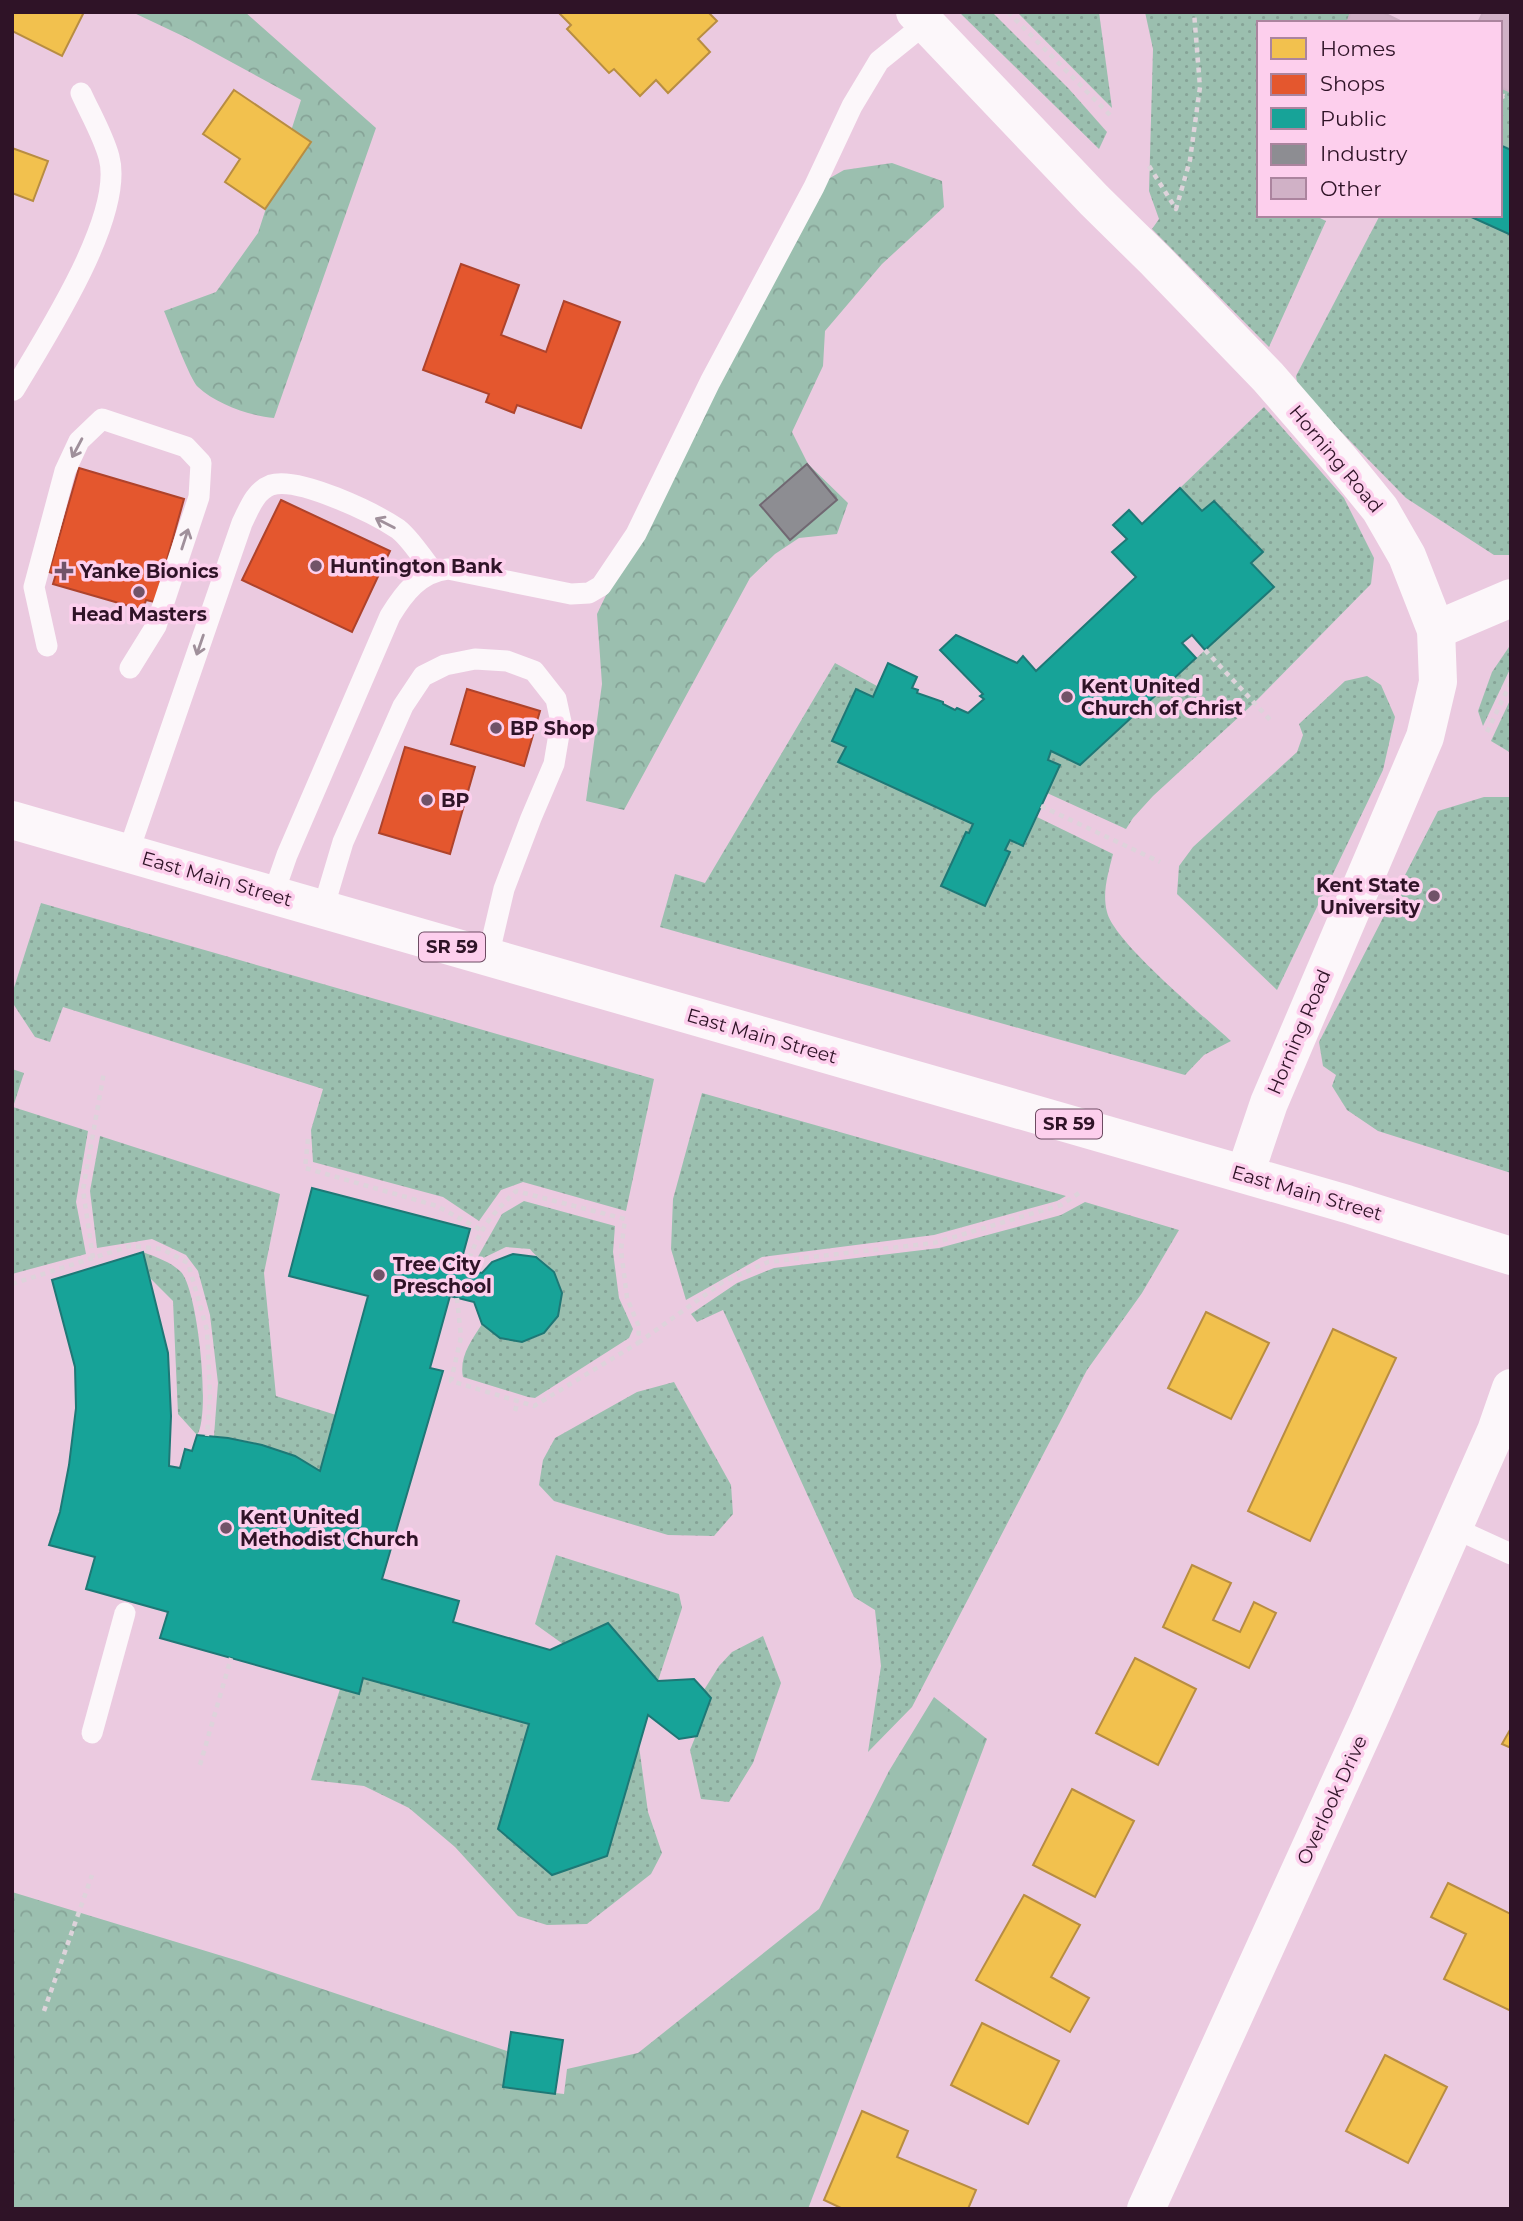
<svg xmlns="http://www.w3.org/2000/svg" width="1523" height="2221" font-family="Montserrat,sans-serif">
	<style>
		.grass { fill: url(#grass-dots) }
		.forest { fill: url(#forest-crowns) }
		.homes { fill: #f2c14e; stroke: #b88d42; stroke-width: 2 }
		.shops { fill: #e4572e; stroke: #ae432c; stroke-width: 2 }
		.public { fill: #17a398; stroke: #1e7876; stroke-width: 2 }
		.industry { fill: #8d8d92; stroke: #716872; stroke-width: 2 }
		.building { fill: #d0b1c6; stroke: #ccafc3; stroke-width: 2 }
		.lines { fill: none; stroke-linecap: round; stroke-linejoin: round }
		.path { stroke: #ded3db; stroke-width: 4.5; stroke-dasharray: 5 5; stroke-linecap: butt }
		.lane { stroke: #fcf7fa; stroke-width: 21 }
		.street { stroke: #fcf7fa; stroke-width: 38 }
		.secondary { stroke: #fcf7fa; stroke-width: 38 }
		.primary { stroke: #fcf7fa; stroke-width: 38 }
		.oneway { stroke: #a0909b }
		.poi-dot { fill: #715368; stroke: #fdcfed; stroke-width: 2.5 }
		.labels { text-anchor: middle; dominant-baseline: central; stroke-width: 7; stroke-linejoin: round; paint-order: stroke }
		.shield { fill: #fdcfed; stroke: #6d4b62; stroke-width: 2 }
		.shield-label { font-size: 18px; font-weight: bold; fill: #2f1327 }
		.street-label { font-size: 19px; fill: #2f1327; stroke: #fdcfed }
		.poi-label { font-size: 19px; font-weight: bold; fill: #2f1327; stroke: #fdcfed; text-anchor: start }
	</style>
	<defs>
		<pattern id="grass-dots" width="8" height="8" patternUnits="userSpaceOnUse" patternTransform="scale(1.75)"><rect width="8" height="8" fill="#9bbfaf"/><path d="M2 2h.1M6 6h.1" fill="none" stroke="#86a397" stroke-width="1.8" stroke-linecap="round"/></pattern>
		<pattern id="forest-crowns" width="20" height="18" patternUnits="userSpaceOnUse" patternTransform="scale(1.75)"><rect width="20" height="18" fill="#9bbfaf"/><path d="M2 6a3 3 0 1 1 6 0M12 15a3 3 0 1 1 6 0" fill="none" stroke="#86a397"/></pattern>
	</defs>
	<rect width="100%" height="100%" fill="#ebcae0"/>
	<g class="grass">
		<polygon points="959,12 992,12 1069,89 1107,132 1099,149"/>
		<polygon points="1017,12 1099,12 1112,108"/>
		<polygon points="1145,12 1351,12 1347,23 1259,23 1259,215 1314,215 1326,221 1269,347 1152,229 1159,219 1149,191 1153,49"/>
		<polygon points="1500,87 1511,92 1511,149 1500,144"/>
		<polygon points="1380,215 1467,215 1511,235 1511,555 1494,555 1406,498 1298,388 1296,376"/>
		<polygon points="1264,407 1344,498 1374,558 1371,584 1254,703 1153,796 1133,818 1126,829 1047,793 1060,765 1048,760 1051,751 1081,765 1273,587 1251,563 1262,552 1214,501 1202,511 1180,488"/>
		<polygon points="1511,644 1511,667 1483,726 1478,711 1492,672"/>
		<path d="M835,663L877,686L873,697L855,690L832,740L846,747L839,763L973,824L969,833L966,832L941,887L985,906L1009,852L1005,850L1010,840L1024,846L1037,817L1113,854C1108,874 1102,892 1107,912C1114,942 1205,1017 1231,1041L1204,1055L1185,1075L660,927L675,874L705,883Z"/>
		<polygon points="1367,676 1381,685 1395,717 1383,770 1277,990 1177,894 1179,866 1193,847 1297,752 1303,735 1299,724 1345,681"/>
		<polygon points="1511,698 1511,753 1491,741"/>
		<polygon points="1484,797 1511,797 1511,1173 1378,1131 1347,1110 1332,1086 1336,1075 1323,1066 1319,1042 1438,811"/>
		<polygon points="41,903 654,1079 626,1211 523,1182 501,1190 479,1221 443,1197 313,1162 311,1130 323,1089 63,1007 50,1042 35,1037 12,1002 12,994"/>
		<polygon points="12,1069 24,1073 13,1107 88,1131 76,1202 86,1254 12,1274"/>
		<polygon points="702,1093 1066,1196 1057,1201 934,1235 762,1257 686,1300 671,1249 673,1199"/>
		<path d="M100,1136L280,1194L264,1273L276,1396L336,1415L320,1471C287,1451 253,1440 214,1436L218,1383L210,1315L198,1271L186,1255L152,1239L97,1248L90,1191Z"/>
		<path d="M524,1201L615,1226L613,1252L619,1298L633,1329L629,1338L535,1398L528,1397L463,1377C459,1357 471,1341 482,1324L522,1342C529,1339 538,1337 544,1333C562,1320 566,1291 554,1273C548,1264 537,1258 530,1249L506,1247L475,1262L502,1214Z"/>
		<polygon points="1085,1202 1179,1230 1142,1293 1087,1370 912,1707 868,1752 881,1666 875,1610 854,1597 723,1310 697,1322 691,1314 737,1283 774,1268 939,1248 1061,1215"/>
		<path d="M143,1252C156,1257 171,1262 181,1272C198,1290 211,1416 197,1435L178,1414L173,1301L150,1278Z"/>
		<polygon points="674,1382 731,1485 733,1514 714,1536 668,1535 554,1501 539,1485 543,1460 555,1438 637,1392"/>
		<polygon points="556,1555 679,1594 682,1608 658,1681 608,1623 563,1644 535,1624"/>
		<polygon points="763,1636 781,1683 753,1763 729,1802 701,1799 690,1750 711,1698 704,1690 719,1666 732,1652"/>
		<polygon points="363,1678 529,1724 498,1829 552,1875 607,1856 639,1746 648,1812 662,1853 651,1874 587,1924 547,1925 518,1916 455,1847 409,1808 364,1786 311,1780 340,1689 358,1694"/>
	</g>
	<g class="forest">
		<path d="M132,12H245L376,128L274,418C250,416 216,404 198,387C190,380 170,325 164,311L216,292L258,233L301,100L187,38Z"/>
		<polygon points="892,163 942,181 944,207 882,264 825,331 823,366 792,432 808,464 848,503 837,534 799,538 775,554 750,578 624,810 586,801 602,684 597,614 645,514 814,187 844,170"/>
		<polygon points="934,1697 987,1739 808,2209 12,2209 12,1892 242,1962 507,2051 503,2087 564,2094 567,2069 638,2053 819,1909 889,1771"/>
	</g>
	<g class="homes">
		<polygon points="12,12 84,12 62,56 12,31"/>
		<polygon points="558,12 708,12 717,21 698,39 710,52 668,93 656,80 640,96 614,69 609,73 567,29 571,25"/>
		<polygon points="234,90 311,142 265,209 225,182 240,159 203,134"/>
		<polygon points="12,148 48,161 33,201 12,193"/>
		<polygon points="1206,1312 1269,1343 1231,1419 1168,1388"/>
		<polygon points="1333,1329 1396,1358 1310,1541 1248,1511"/>
		<polygon points="1192,1565 1231,1583 1213,1620 1240,1632 1254,1602 1276,1613 1249,1668 1163,1627"/>
		<polygon points="1135,1658 1196,1689 1158,1765 1096,1733"/>
		<polygon points="1511,1728 1511,1748 1502,1744"/>
		<polygon points="1072,1789 1134,1821 1095,1897 1033,1865"/>
		<polygon points="1448,1883 1511,1914 1511,2011 1444,1979 1466,1934 1431,1917"/>
		<polygon points="1024,1895 1080,1925 1051,1977 1089,1998 1070,2032 976,1980"/>
		<polygon points="982,2023 1059,2061 1028,2124 951,2085"/>
		<polygon points="1385,2055 1447,2087 1408,2163 1346,2131"/>
		<polygon points="862,2111 908,2131 897,2157 976,2190 968,2209 843,2209 824,2200"/>
	</g>
	<g class="shops">
		<polygon points="461,264 519,285 501,335 546,352 564,301 620,322 581,428 517,405 514,413 486,402 489,394 423,370"/>
		<polygon points="79,468 184,499 155,602 146,600 143,610 53,584 56,574 49,572"/>
		<polygon points="281,500 390,551 352,632 242,580"/>
		<polygon points="467,689 540,711 524,766 451,744"/>
		<polygon points="405,747 475,767 450,854 379,833"/>
	</g>
	<g class="public">
		<polygon points="1500,145 1511,150 1511,235 1467,215 1500,215"/>
		<polygon points="1180,488 1202,511 1214,501 1263,552 1251,563 1274,587 1205,650 1192,635 1182,643 1196,658 1080,765 1051,751 1048,760 1060,765 1023,846 1010,840 1005,850 1010,852 985,906 941,886 966,832 969,833 973,824 838,762 846,747 832,741 856,689 873,697 888,663 917,677 912,688 918,690 917,693 943,702 943,704 955,710 957,708 968,713 984,699 980,696 983,694 940,650 956,635 1017,663 1023,656 1036,671 1136,577 1112,552 1127,539 1113,525 1129,510 1142,524"/>
		<polygon points="312,1188 470,1229 459,1269 482,1273 492,1262 513,1254 536,1257 554,1272 562,1293 558,1316 544,1333 522,1342 500,1338 482,1324 474,1302 450,1296 430,1368 443,1371 382,1579 459,1601 453,1622 550,1650 608,1623 658,1681 694,1679 704,1690 711,1698 697,1736 679,1739 648,1715 607,1856 552,1875 498,1829 529,1724 363,1678 359,1694 160,1638 168,1612 86,1589 95,1557 49,1545 60,1512 69,1465 76,1408 75,1367 52,1280 143,1252 168,1353 171,1416 169,1466 180,1468 185,1449 192,1451 197,1435 228,1438 262,1445 295,1456 320,1471 368,1296 289,1276"/>
		<polygon points="511,2032 563,2040 555,2094 503,2087"/>
	</g>
	<polygon class="industry" points="807,464 837,500 790,540 760,505"/>
	<g class="building">
		<polygon points="1351,12 1382,12 1404,23 1347,23"/>
		<polygon points="1483,12 1511,12 1511,92 1500,87 1500,23 1478,23"/>
	</g>
	<g class="lines">
		<g class="path">
			<polyline points="1008,12 1111,116"/>
			<polyline points="1500,98 1504,96 1511,98"/>
			<polyline points="1149,166 1176,209 1190,160 1200,87 1194,12"/>
			<polyline points="1205,650 1273,723"/>
			<polyline points="1487,732 1511,682"/>
			<polyline points="1041,806 1160,862"/>
			<polyline points="308,1139 305,1168 437,1206 481,1230"/>
			<polyline points="93,1258 83,1190 104,1072"/>
			<polyline points="12,1284 130,1246 162,1249 188,1263 207,1330 210,1395 207,1436"/>
			<path d="M457,1298L461,1337L451,1381L534,1406L638,1343L639,1327L627,1298L621,1250L625,1219L516,1191C486,1220 479,1231 465,1270"/>
			<polyline points="638,1343 723,1282 768,1262 934,1243 1061,1205 1082,1191"/>
			<polyline points="515,1411 518,1401"/>
			<polyline points="200,1765 231,1658"/>
			<polyline points="44,2011 92,1875"/>
		</g>
		<g class="lane">
			<path d="M14,390C44,339 125,216 109,157C103,135 90,113 81,93"/>
			<polyline points="47,646 34,587 65,471 79,441 102,419 186,447 201,463 199,497 156,626 130,668"/>
			<path d="M128,853L242,523C249,509 255,491 271,485C298,476 374,513 398,529C411,539 422,558 433,571"/>
			<path d="M273,895L287,855L390,616C404,593 420,572 448,569L571,594L589,593L601,586L636,534L710,382L814,187L852,106L879,61L926,23"/>
			<polyline points="323,909 343,842 403,706 423,676 445,665 475,659 507,661 534,671 556,699 561,722 554,764 531,818 504,889 488,957"/>
			<polyline points="1454,1528 1511,1554"/>
			<polyline points="92,1733 125,1613"/>
		</g>
		<g class="street">
			<polyline points="1436,630 1511,598"/>
			<polyline points="1146,2209 1369,1719 1496,1431 1511,1388"/>
		</g>
		<polyline class="secondary" points="915,12 1094,200 1156,261 1268,377 1341,461 1380,509 1407,556 1436,630 1438,682 1425,737 1269,1103 1245,1174"/>
		<polyline class="primary" points="12,820 1347,1204 1511,1256"/>
	</g>
	<defs><path id="oneway-shaft" d="M-6 0H5M1.5-3L5.5 0L1.5 3" fill="none" stroke-width="1.6" stroke-linecap="round" stroke-linejoin="round" transform="scale(1.75)"/></defs>
	<g class="oneway">
		<use href="#oneway-shaft" transform="translate(77 448) rotate(118)"/>
		<use href="#oneway-shaft" transform="translate(385 523) rotate(-153)"/>
		<use href="#oneway-shaft" transform="translate(185 539) rotate(-72)"/>
		<use href="#oneway-shaft" transform="translate(200 645) rotate(109)"/>
	</g>
	<g class="poi-dot">
		<circle cx="316" cy="566" r="7"/>
		<path d="M60.5 560.5h7v7h7v7h-7v7h-7v-7h-7v-7h7z"/>
		<circle cx="139" cy="592" r="7"/>
		<circle cx="1067" cy="697" r="7"/>
		<circle cx="496" cy="728" r="7"/>
		<circle cx="427" cy="800" r="7"/>
		<circle cx="1434" cy="896" r="7"/>
		<circle cx="379" cy="1275" r="7"/>
		<circle cx="226" cy="1528" r="7"/>
	</g>
	<g class="labels">
		<g class="shield">
			<rect x="419" y="932.5" width="66" height="29" rx="5"/>
			<rect x="1036" y="1109.5" width="66" height="29" rx="5"/>
		</g>
		<g class="shield-label">
			<text x="452" y="947">SR 59</text>
			<text x="1069" y="1124">SR 59</text>
		</g>
		<g class="street-label">
			<text transform="translate(1336 459) rotate(50)">Horning Road</text>
			<text transform="translate(217 879) rotate(16)">East Main Street</text>
			<text transform="translate(1299 1032) rotate(-67)">Horning Road</text>
			<text transform="translate(762 1036) rotate(16)">East Main Street</text>
			<text transform="translate(1307 1193) rotate(16)">East Main Street</text>
			<text transform="translate(1332 1800) rotate(-65)">Overlook Drive</text>
		</g>
		<g class="poi-label">
			<text x="330" y="566">Huntington Bank</text>
			<text x="80" y="571">Yanke Bionics</text>
			<text x="139" y="614" text-anchor="middle">Head Masters</text>
			<text x="1081" y="686">Kent United<tspan x="1081" dy="22">Church of Christ</tspan></text>
			<text x="510" y="728">BP Shop</text>
			<text x="441" y="800">BP</text>
			<text x="1420" y="885" text-anchor="end">Kent State<tspan x="1420" dy="22">University</tspan></text>
			<text x="393" y="1264">Tree City<tspan x="393" dy="22">Preschool</tspan></text>
			<text x="240" y="1517">Kent United<tspan x="240" dy="22">Methodist Church</tspan></text>
		</g>
	</g>
	<rect width="1523" height="2221" fill="none" stroke="#2f1327" stroke-width="28"/>
	<rect x="1257" y="21" width="245" height="196" fill="#fdcfed" stroke="#ab849e" stroke-width="2"/>
	<rect x="1271" y="38" width="35" height="21" fill="#f2c14e" stroke="#ab849e" stroke-width="2"/>
	<text x="1320" y="56" font-size="21" fill="#2f1327">Homes</text>
	<rect x="1271" y="74" width="35" height="21" fill="#e4572e" stroke="#ab849e" stroke-width="2"/>
	<text x="1320" y="91" font-size="21" fill="#2f1327">Shops</text>
	<rect x="1271" y="108" width="35" height="21" fill="#17a398" stroke="#ab849e" stroke-width="2"/>
	<text x="1320" y="126" font-size="21" fill="#2f1327">Public</text>
	<rect x="1271" y="144" width="35" height="21" fill="#8d8d92" stroke="#ab849e" stroke-width="2"/>
	<text x="1320" y="161" font-size="21" fill="#2f1327">Industry</text>
	<rect x="1271" y="178" width="35" height="21" fill="#d0b1c6" stroke="#ab849e" stroke-width="2"/>
	<text x="1320" y="196" font-size="21" fill="#2f1327">Other</text>
</svg>
